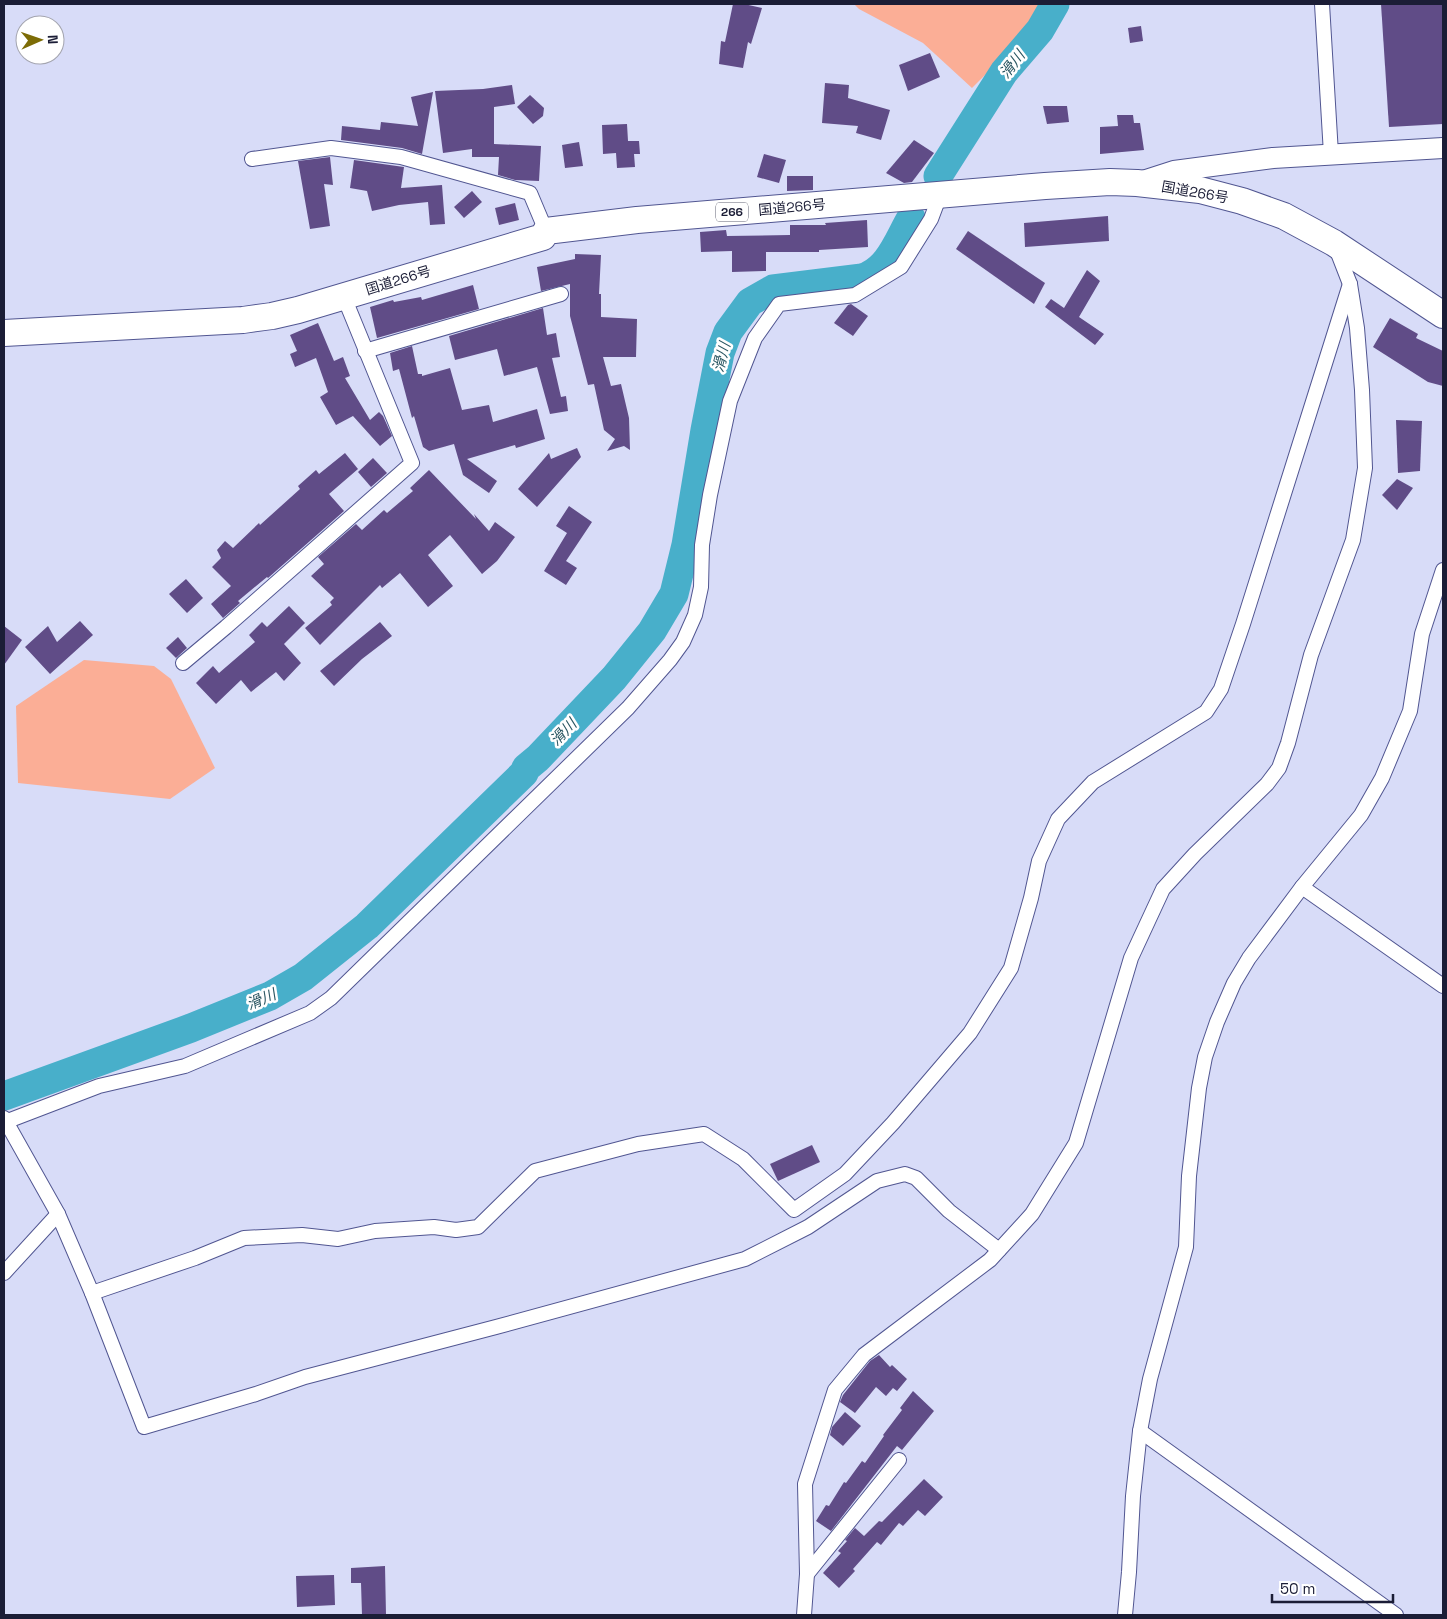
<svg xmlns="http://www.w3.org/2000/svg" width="1447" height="1619" font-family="'Space Grotesk','Noto Sans JP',sans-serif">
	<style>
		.green { fill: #fbae96 }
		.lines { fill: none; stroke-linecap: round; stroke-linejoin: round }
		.river { stroke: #48afca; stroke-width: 29 }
		.building { fill: #604c87 }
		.street-casing { stroke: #515691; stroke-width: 16 }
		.secondary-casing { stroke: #515691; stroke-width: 22 }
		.highway-casing { stroke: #515691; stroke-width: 28 }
		.street { stroke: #fff; stroke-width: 14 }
		.secondary { stroke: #fff; stroke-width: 20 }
		.highway { stroke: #fff; stroke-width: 26 }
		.labels { text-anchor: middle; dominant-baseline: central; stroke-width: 5; stroke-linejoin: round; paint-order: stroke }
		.shield { fill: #fff; stroke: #5f6172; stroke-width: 1 }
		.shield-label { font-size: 12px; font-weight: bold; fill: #1b1d36 }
		.street-label { font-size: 14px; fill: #1b1d36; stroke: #fff }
		.water-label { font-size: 15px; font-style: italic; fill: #2a5662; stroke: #fff }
	</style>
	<rect width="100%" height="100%" fill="#d8dcf8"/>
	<g class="green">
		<polygon points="854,4 1043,4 998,62 972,88 923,43 859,9"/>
		<polygon points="84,660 154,666 171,679 215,768 170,799 18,783 16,706"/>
	</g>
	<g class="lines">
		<g class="river">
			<polyline points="938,176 1004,72 1040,30 1055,4"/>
			<path d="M4,1096L191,1028L270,996L303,977L367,926L524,773L526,768L538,758L614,678L652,631L674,594L686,545L705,430L720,353L728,332L750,302L773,289L862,278C889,270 898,240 911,218"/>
		</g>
	</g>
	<g class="building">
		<polygon points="733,4 744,4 762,8 751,44 748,42 743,68 719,64 721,41 725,42"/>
		<polygon points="1381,4 1443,4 1443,124 1389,127"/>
		<polygon points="1141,26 1143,41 1130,43 1128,28"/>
		<polygon points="930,53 940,77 908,91 899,65"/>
		<polygon points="825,83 849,85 848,98 890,110 881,140 856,133 858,126 822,123"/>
		<polygon points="512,85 515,104 494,107 494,144 541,146 539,181 515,180 498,175 499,157 472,157 472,149 443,153 435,91 483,89"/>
		<polygon points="433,92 422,154 402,148 341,140 342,126 380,130 381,122 418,126 411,97"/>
		<polygon points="530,95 544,108 543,116 533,124 517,107"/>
		<polygon points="1043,106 1067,106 1069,122 1047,124"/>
		<polygon points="1117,115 1133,115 1134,123 1140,123 1144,150 1100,154 1100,127 1118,126"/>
		<polygon points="627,124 628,141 639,141 640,154 634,154 635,167 617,168 616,153 603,154 602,125"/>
		<polygon points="914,140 934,153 912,182 904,183 886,173"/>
		<polygon points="579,142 583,166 565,168 562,145"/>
		<polygon points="764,154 786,160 779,183 757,177"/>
		<polygon points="330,157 333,185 324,184 330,226 310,229 298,161"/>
		<polygon points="354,160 404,167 401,188 442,185 445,224 430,225 428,202 399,205 372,211 367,191 350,188"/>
		<polygon points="787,176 813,176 813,190 787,191"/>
		<polygon points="472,191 482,202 464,218 454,207"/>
		<polygon points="515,203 519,220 499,225 495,208"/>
		<polygon points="1108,216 1109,241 1025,247 1024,223"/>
		<polygon points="867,220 868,247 819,250 819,252 766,252 766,271 732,272 732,251 701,252 700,232 726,230 727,236 790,235 790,225 826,225 825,223"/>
		<polygon points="968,231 1045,283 1034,304 956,249"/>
		<polygon points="575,254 601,255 599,294 601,294 601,317 637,319 636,357 603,357 611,386 621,384 629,418 630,450 624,446 607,451 615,439 604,430 594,384 588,385 570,316 570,284 541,291 537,267 575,259"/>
		<polygon points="1087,270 1100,281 1079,317 1104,334 1095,345 1045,307 1051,299 1064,308"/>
		<polygon points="473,285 479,309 377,338 370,307 393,300 394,302 421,297 422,300"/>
		<polygon points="851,304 868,316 853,336 834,323 848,305"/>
		<polygon points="543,308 547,335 556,333 560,357 552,358 561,397 566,396 568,411 550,414 537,367 504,376 497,349 455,360 449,336"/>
		<polygon points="1390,318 1418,334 1416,338 1443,351 1443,386 1428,382 1373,347"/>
		<polygon points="318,323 334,361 343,357 350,376 345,378 370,420 379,412 383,416 392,436 380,446 353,416 336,425 320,397 328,392 316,358 295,367 290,354 297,351 290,335"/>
		<polygon points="412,346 418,374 422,374 422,376 450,368 462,410 489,405 493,422 537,409 545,439 516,448 515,445 467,459 497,481 489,493 463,475 454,444 429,451 423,447 414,416 412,418 399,369 393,371 390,353"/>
		<polygon points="1396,420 1422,421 1420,471 1398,473"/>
		<polygon points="577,448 581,457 537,507 518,489 549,453 551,459"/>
		<polygon points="345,453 358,469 329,494 344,511 268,578 267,577 238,601 240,603 223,618 211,604 231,586 212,567 221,558 217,550 225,541 233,548 259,523 260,525 300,489 298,486 316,470 319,474"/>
		<polygon points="373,458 387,473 371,487 358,472"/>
		<polygon points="429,470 476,519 474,514 489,531 495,522 515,537 497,561 482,574 450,535 428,555 453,586 428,607 400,573 382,588 380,585 320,645 305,628 332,605 330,602 334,598 311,576 324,564 318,557 356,524 362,530 384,510 387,513 413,491 410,488"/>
		<polygon points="1397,479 1413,488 1397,510 1382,495"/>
		<polygon points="569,506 592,522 566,561 577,568 566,585 544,571 567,533 556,526"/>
		<polygon points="186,579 203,598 187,613 169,594"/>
		<polygon points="289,606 305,623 284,644 301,663 284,681 276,672 251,692 241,680 216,704 196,683 213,666 219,673 255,642 249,635 262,622 267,627"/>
		<polygon points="80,621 93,635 50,674 25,647 48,626 57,642"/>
		<polygon points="380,622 392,636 362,659 334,686 320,671"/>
		<polygon points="4,626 22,640 4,665"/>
		<polygon points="178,637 187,648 176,658 166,648"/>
		<polygon points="812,1145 820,1162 778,1181 770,1164"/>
		<polygon points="879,1355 890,1367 892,1365 907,1379 897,1391 893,1388 886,1396 876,1387 855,1413 840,1402 843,1395 870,1361"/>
		<polygon points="913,1391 934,1411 902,1450 897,1446 831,1531 816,1521 826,1505 829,1506 844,1482 846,1483 862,1461 865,1463 884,1436 883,1435 902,1410 900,1408"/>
		<polygon points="845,1412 861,1426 843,1446 830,1435 832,1427"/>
		<polygon points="924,1479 943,1497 925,1516 918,1510 903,1526 899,1523 881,1545 877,1542 853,1569 855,1571 839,1588 823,1573 841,1553 838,1551 847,1541 845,1540 855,1528 864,1536 879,1521 882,1522"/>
		<polygon points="385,1566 386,1615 362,1615 361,1583 351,1583 351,1568"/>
		<polygon points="334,1575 335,1605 297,1607 296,1576"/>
	</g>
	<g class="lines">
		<g class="street-casing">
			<g id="street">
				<polyline points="1322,4 1331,154"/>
				<polyline points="252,159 331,148 401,157 530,193 546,231"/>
				<polyline points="365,351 561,294"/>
				<polyline points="183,663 226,627 412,463 344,297"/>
				<polyline points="1302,887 1443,986"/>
				<polyline points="4,1118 58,1214 92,1293 144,1427 256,1394 305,1377 496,1327 745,1259 808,1227 877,1181 905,1174 916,1178 949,1211 999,1250"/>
				<polyline points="5,1122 99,1086 185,1066 310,1013 331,998 628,708 670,660 683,642 695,615 701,587 702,545 710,495 730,401 755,338 779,304 855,295 901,267 931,219 940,195"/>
				<polyline points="4,1273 58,1214"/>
				<polyline points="92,1293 195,1258 244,1238 302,1235 338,1239 375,1231 434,1227 456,1230 478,1227 535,1171 638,1144 704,1134 743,1159 794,1210 845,1174 893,1123 970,1033 1011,968 1031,898 1039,861 1058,819 1093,782 1206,712 1221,689 1243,624 1350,284"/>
				<polyline points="1140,1431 1396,1615"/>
				<polyline points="807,1574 899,1460"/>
				<polyline points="804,1615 807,1574 805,1484 835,1390 864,1355 990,1260 1032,1214 1076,1143 1131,958 1163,889 1195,854 1267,784 1279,768 1288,743 1311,655 1353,540 1365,468 1362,390 1357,328 1350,284 1336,248"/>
				<polyline points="1125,1615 1129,1572 1133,1496 1140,1431 1150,1379 1186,1247 1189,1176 1199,1088 1205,1057 1217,1022 1234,983 1249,958 1302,887 1361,815 1382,778 1410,711 1422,634 1443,570"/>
			</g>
		</g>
		<g class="secondary-casing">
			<polyline id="secondary" points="1143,181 1174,171 1273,158 1443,148"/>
		</g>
		<g class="highway-casing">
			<polyline id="highway" points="4,333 243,320 272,316 298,310 543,237 546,231 637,220 1045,186 1110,182 1137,183 1200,190 1242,201 1284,216 1334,243 1443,315"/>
		</g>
		<use href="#street" class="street"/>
		<use href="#secondary" class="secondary"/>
		<use href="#highway" class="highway"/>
	</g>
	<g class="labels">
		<rect class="shield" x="716" y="202.5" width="32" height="19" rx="4"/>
		<g class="shield-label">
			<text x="732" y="212">266</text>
		</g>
		<g class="street-label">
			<text transform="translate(1195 192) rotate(10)">国道266号</text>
			<text transform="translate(792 207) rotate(-5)">国道266号</text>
			<text transform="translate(398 280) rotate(-17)">国道266号</text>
		</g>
		<g class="water-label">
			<text transform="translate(1012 64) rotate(-52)">滑川</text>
			<text transform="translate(721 357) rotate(-75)">滑川</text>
			<text transform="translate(563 732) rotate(-46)">滑川</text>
			<text transform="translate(261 999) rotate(-23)">滑川</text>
		</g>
	</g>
	<rect width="1447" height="1619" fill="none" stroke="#1b1d36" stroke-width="10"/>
	<g transform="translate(40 40) rotate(88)"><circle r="24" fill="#ffffff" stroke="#a4a5af"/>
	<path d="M0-4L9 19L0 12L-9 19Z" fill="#7d6c06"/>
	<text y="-8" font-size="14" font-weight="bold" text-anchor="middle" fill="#1b1d36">N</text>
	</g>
	<path d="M1272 1594v8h121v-8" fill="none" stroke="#1b1d36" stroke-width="2.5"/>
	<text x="1280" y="1594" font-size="15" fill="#1b1d36" stroke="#ffffff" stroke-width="4" paint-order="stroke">50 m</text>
</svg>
